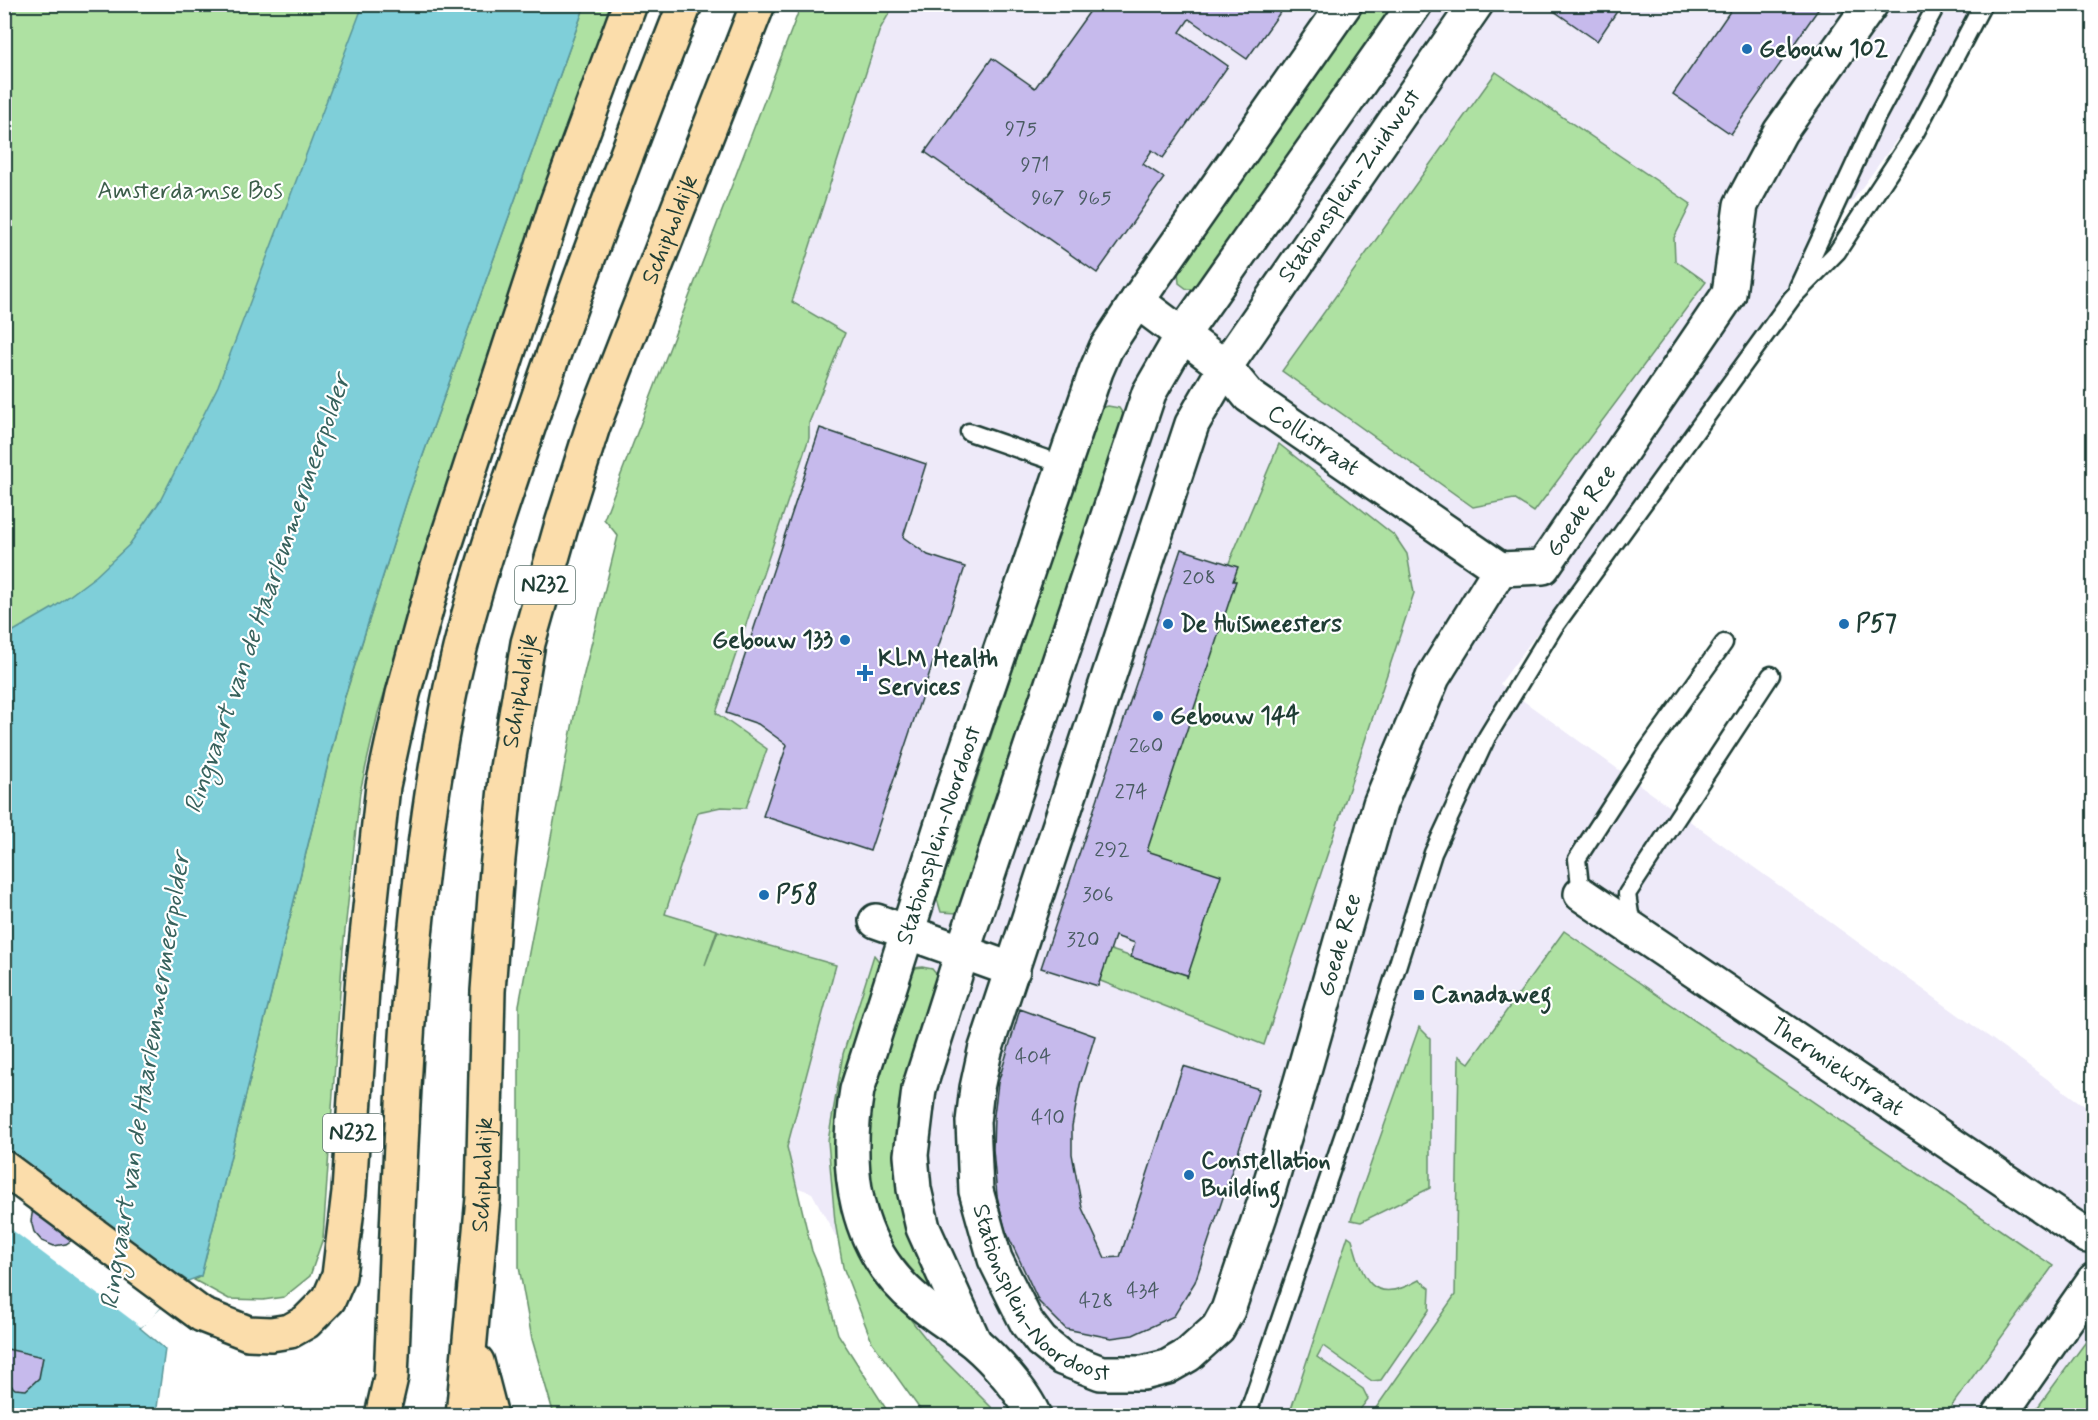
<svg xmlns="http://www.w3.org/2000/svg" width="2098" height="1420" font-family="Mynerve,sans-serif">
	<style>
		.built { fill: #eeeaf9 }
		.green { fill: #aee1a2; stroke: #668f6b; stroke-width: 1.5 }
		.water { fill: #7fcfd9; stroke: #599597; stroke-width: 1.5 }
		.pier { fill: #fff }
		.building { fill: #c6baec; stroke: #1f3d34; stroke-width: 1.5 }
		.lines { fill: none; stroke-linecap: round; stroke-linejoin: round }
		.lane-casing { stroke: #1f3d34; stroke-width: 21 }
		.street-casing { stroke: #1f3d34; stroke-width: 38 }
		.secondary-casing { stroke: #1f3d34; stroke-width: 38 }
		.primary-casing { stroke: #1f3d34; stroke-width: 38 }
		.lane { stroke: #fff; stroke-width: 16 }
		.street { stroke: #fff; stroke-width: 33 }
		.secondary { stroke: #fff; stroke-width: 33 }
		.primary { stroke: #fbddab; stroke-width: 33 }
		.poi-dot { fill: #1f6fb2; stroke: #fff; stroke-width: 2 }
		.labels { text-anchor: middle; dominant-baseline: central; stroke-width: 4.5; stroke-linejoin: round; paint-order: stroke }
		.number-label { font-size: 21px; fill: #495c62 }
		.shield { fill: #fff; stroke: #627771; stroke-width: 1.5 }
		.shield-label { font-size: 22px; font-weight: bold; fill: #1f3d34 }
		.poi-label { font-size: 24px; font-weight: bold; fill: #1f3d34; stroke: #fff; text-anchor: start }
		.street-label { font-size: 24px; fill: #1f3d34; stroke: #fff }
		.park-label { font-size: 24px; fill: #3c5e4a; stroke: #fff }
		.water-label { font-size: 26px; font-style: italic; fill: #37625d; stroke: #fff }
	</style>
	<rect width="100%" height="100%" fill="#fff"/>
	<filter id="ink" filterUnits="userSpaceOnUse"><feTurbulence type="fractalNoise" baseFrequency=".0167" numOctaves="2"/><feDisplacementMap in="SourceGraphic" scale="12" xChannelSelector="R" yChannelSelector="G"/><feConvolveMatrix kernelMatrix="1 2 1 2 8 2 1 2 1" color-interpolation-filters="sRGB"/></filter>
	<g filter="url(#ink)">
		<polygon class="built" points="823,5 1995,5 1500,684 2093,1112 2093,1415 971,1415 896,1346 812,1193 539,1091"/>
		<g class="green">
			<polygon points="4,5 478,5 4,1170"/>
			<polygon points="585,5 613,5 505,315 378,713 360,792 343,949 323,1238 310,1276 284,1297 263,1300 229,1299 194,1280 201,1276 344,700 408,497"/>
			<polygon points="801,5 894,5 880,29 792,302 845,333 809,423 809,438 716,713 767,749 746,808 721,807 698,812 665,914 717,930 705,965 718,931 836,965 787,1147 812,1251 820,1270 838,1334 890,1415 554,1415 532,1339 519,1267 519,1005 576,706 618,536 604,519"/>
			<polygon points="1365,5 1395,5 1195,289 1187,289 1179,283 1178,271"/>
			<polygon points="1496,72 1691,204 1674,238 1675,260 1706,282 1534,512 1514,499 1473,507 1282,371"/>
			<polygon points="1108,406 1119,408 1123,414 1123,421 961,907 957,913 941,912 937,899 1098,414 1102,408"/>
			<polygon points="1279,444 1395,536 1407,554 1414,593 1264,1045 1098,980 1108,949 1186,975 1216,885 1136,858 1226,570"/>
			<polygon points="1564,931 2053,1266 1945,1415 1371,1415 1455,1295 1459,1056 1469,1063"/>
			<polygon points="874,955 885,969 839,1145 890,1294 939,1355 999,1415 924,1415 872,1342 843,1267 835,1222 828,1141 843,1054"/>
			<path d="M922,967L932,969L937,975V982L899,1102L894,1152L897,1185L903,1217L931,1289L928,1288C913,1271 897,1254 886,1234C841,1150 885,1056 912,975L915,968Z"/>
			<polygon points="1419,1027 1430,1038 1430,1188 1361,1222 1351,1220"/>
			<path d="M1348,1236L1352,1239C1363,1279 1371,1307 1419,1280L1430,1288L1429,1310L1381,1380L1372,1381L1323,1346L1317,1357L1363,1389L1368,1399L1356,1415H1289Z"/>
			<polygon points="2093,1332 2093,1415 2032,1415"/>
		</g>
		<polygon class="water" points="363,5 585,5 408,497 344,699 201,1276 188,1281 181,1276 162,1306 140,1328 165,1349 156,1415 5,1416 5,636 53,608 96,576 129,545 160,501 218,386"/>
		<polygon class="pier" points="5,1145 181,1276 173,1293 150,1320 141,1327 4,1224"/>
		<g class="building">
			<polygon points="1095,4 1286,4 1247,59 1189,19 1180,32 1228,66 1163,158 1152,150 1143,164 1164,178 1097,273 925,152 992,58 1035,88"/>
			<polygon points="1544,4 1622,4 1597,41"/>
			<polygon points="1735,4 1822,4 1731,134 1673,94"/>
			<polygon points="820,428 926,464 903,537 928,555 965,567 870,851 763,816 787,745 758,724 726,713"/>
			<polygon points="1181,549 1238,567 1233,581 1236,581 1147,851 1221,875 1187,978 1187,975 1131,957 1135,943 1115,936 1098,986 1041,968"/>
			<polygon points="1020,1009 1095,1036 1080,1085 1072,1126 1072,1154 1082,1208 1105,1258 1120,1257 1183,1066 1259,1089 1195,1282 1174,1316 1133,1335 1111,1338 1066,1329 1039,1302 1005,1229 997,1196 993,1149 994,1115 998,1083"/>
			<polygon points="62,1194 72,1198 80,1206 75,1238 66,1244 54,1246 42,1241 34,1232 31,1221 33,1208"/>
			<polygon points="7,1349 43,1357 39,1378 26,1390 15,1389 4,1379"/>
		</g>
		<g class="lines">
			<g class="lane-casing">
				<g id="lane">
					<polyline points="1798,287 1875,120 1937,4"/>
					<polyline points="969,432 1064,465"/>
					<polyline points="1581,894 1577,859 1648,749 1724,643"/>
					<polyline points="1632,928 1627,894 1771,675"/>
					<polyline points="1247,1416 1349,1119 1433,853 1487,737 1554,627 1792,298 1837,252 1914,135 1983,4"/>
				</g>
			</g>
			<g class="street-casing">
				<g id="street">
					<path id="s1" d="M1476,4L1225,367L1192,424L985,1051L977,1088L973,1122L976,1191L995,1259L1027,1323L1041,1341L1062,1358L1101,1373H1143L1167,1367L1188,1355L1218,1328L1228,1310L1265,1201L1301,1081L1380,804L1433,677L1500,569"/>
					<path id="s2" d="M1137,301L1225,367L1249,396L1500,569"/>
					<path id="s3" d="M1500,569L1543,567L1729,294L1741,205L1780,132L1871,4"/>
					<path id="s4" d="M1581,894L2087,1236L2094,1235"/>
					<polyline points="876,921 1013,970"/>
					<polyline points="1999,1416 2094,1280"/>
				</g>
			</g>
			<g class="secondary-casing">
				<g id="secondary">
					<polyline points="973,1339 923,1228 914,1189 911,1155 919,1089 962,953 1149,393 1183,334 1415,4"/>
					<path id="s5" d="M1034,1416C1024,1392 994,1359 974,1342C956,1328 936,1317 919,1302C853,1249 844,1168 857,1090L951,795L1096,371L1106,348L1137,301L1345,4"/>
				</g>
			</g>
			<g class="primary-casing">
				<g id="primary">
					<polyline points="4,1168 202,1315 248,1333 271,1334 290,1331 306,1322 329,1299 339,1276 349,1192 363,974 383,786 403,694 436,573 556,205 630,4"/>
					<polyline points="477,1362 491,1416"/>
					<path d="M382,1416L391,1377C401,1155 404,931 446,712C463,623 491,537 520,452C570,301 627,152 685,4"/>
					<path id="s6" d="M463,1416L483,1198L488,991L497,869L507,768L528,643L561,527L593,426L758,4"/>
				</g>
			</g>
			<use href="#lane" class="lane"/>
			<use href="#street" class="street"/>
			<use href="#secondary" class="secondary"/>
			<use href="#primary" class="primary"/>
		</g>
	</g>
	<g class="poi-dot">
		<circle cx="1747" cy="49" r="6"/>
		<circle cx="1168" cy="624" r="6"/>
		<circle cx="1844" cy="624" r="6"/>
		<circle cx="845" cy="640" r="6"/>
		<path d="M862 664h6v6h6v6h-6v6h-6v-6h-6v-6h6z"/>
		<circle cx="1158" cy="716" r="6"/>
		<circle cx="764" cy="895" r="6"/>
		<rect x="1413" y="989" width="12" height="12" rx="3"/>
		<circle cx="1189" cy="1175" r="6"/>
	</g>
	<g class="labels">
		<g class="number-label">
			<text x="1021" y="129">975</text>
			<text x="1035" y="165">971</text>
			<text x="1048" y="198">967</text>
			<text x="1095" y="198">965</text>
			<text x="1199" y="578">208</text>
			<text x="1146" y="746">260</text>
			<text x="1131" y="792">274</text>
			<text x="1112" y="850">292</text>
			<text x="1098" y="895">306</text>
			<text x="1083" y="940">320</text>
			<text x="1033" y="1057">404</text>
			<text x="1048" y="1118">410</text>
			<text x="1143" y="1291">434</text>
			<text x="1096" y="1301">428</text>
		</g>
		<g class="shield">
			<rect x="515" y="566" width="60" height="38" rx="4.5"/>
			<rect x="323" y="1114" width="60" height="38" rx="4.5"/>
		</g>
		<g class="shield-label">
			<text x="545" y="585">N232</text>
			<text x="353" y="1133">N232</text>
		</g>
		<g class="poi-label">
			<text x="1759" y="49">Gebouw 102</text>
			<text x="1180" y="624">De Huismeesters</text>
			<text x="1856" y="624">P57</text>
			<text x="833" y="640" text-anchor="end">Gebouw 133</text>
			<text x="878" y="659">KLM Health<tspan x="878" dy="28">Services</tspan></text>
			<text x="1170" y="716">Gebouw 144</text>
			<text x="776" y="895">P58</text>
			<text x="1431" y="995">Canadaweg</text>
			<text x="1201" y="1161">Constellation<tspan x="1201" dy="28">Building</tspan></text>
		</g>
		<g class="street-label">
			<text transform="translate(1350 186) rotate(-55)">Stationsplein-Zuidwest</text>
			<text stroke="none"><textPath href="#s6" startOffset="1214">Schipholdijk</textPath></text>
			<text stroke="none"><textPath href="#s2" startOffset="226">Collistraat</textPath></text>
			<text stroke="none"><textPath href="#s3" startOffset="111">Goede Ree</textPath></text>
			<text stroke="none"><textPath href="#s6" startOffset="728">Schipholdijk</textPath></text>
			<text stroke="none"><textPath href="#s5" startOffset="664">Stationsplein-Noordoost</textPath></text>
			<text stroke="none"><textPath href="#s1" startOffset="2076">Goede Ree</textPath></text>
			<text stroke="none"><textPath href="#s4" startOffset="309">Thermiekstraat</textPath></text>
			<text stroke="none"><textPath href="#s6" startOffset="242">Schipholdijk</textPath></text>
			<text stroke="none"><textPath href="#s1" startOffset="1437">Stationsplein-Noordoost</textPath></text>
		</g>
		<g class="park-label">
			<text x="190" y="191">Amsterdamse Bos</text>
		</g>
		<g class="water-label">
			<text transform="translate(268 594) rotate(-71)">Ringvaart van de Haarlemmermeerpolder</text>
			<text transform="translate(146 1081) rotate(-81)">Ringvaart van de Haarlemmermeerpolder</text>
		</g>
	</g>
	<rect width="2098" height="1420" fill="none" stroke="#fff" stroke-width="24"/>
	<rect x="12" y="12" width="2074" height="1396" fill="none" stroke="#1f3d34" stroke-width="2" filter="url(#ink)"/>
</svg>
